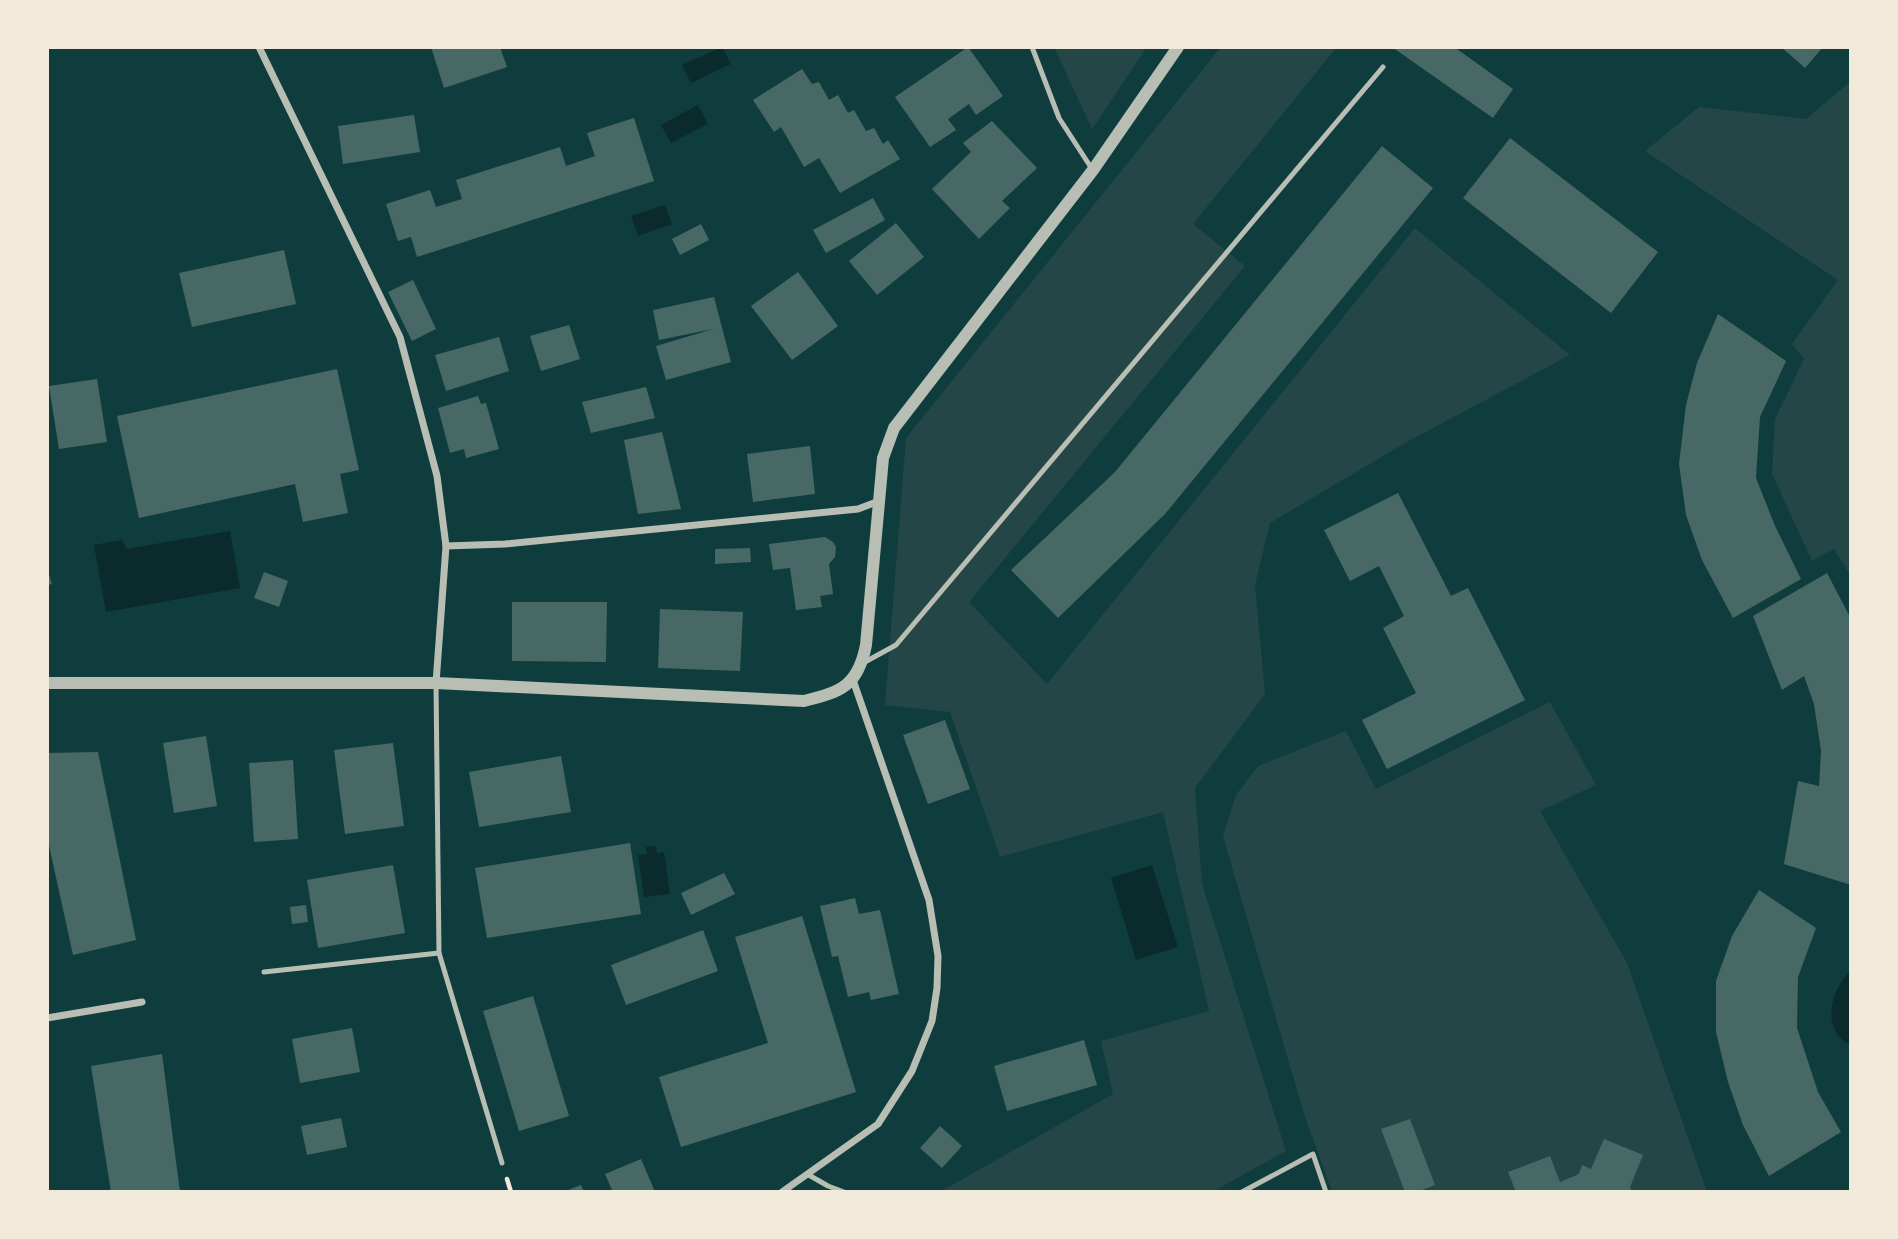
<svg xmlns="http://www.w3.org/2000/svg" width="1898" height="1239" font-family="Rubik,sans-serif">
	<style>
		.green { fill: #244646 }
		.water { fill: #0a2a2b }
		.building { fill: #486865 }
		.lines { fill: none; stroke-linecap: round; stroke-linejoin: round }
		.path { stroke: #f1e9da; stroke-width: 4.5 }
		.service { stroke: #b8beb3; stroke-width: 5 }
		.minor { stroke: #b8beb3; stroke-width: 7 }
		.tertiary { stroke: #b8beb3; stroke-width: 12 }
	</style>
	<rect width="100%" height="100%" fill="#0f3d3e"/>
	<g class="green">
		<polygon points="1054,47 1147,47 1092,129"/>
		<polygon points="1221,47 1337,47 1193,224 1245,266 969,602 1047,684 1415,228 1570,355 1405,443 1270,523 1255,585 1265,694 1195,788 1202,884 1286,1151 1212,1192 940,1192 1113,1094 1101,1041 1209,1011 1163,812 1000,857 950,712 885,705 906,438"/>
		<polygon points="1851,81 1851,576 1834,549 1812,561 1772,474 1775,419 1804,359 1792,344 1838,280 1645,151 1699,107 1806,119"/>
		<polygon points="1550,702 1596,785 1540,811 1627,963 1707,1192 1332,1192 1304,1114 1223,836 1236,795 1258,766 1346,731 1376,789"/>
	</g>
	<g class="water">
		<polygon points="722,47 731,64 691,83 682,65"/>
		<polygon points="698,105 708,124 671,143 661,125"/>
		<polygon points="665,205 672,224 638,236 631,216"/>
		<polygon points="230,531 240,588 106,612 94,545 122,540 127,549"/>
		<polygon points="656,846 657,853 664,852 670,894 644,897 638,855 647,854 646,847"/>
		<polygon points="1152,865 1178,947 1136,960 1111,878"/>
		<path d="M1851,971V1045C1820,1031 1830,989 1851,971Z"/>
	</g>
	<g class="building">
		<polygon points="431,47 500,47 507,67 444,88"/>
		<polygon points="968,47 1003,96 976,115 969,104 948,119 956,130 930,147 895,97"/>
		<polygon points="1392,47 1454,47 1513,89 1493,118"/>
		<polygon points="1781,47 1823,47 1805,68"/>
		<polygon points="802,69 812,84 819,82 829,100 838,95 848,113 854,110 866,131 874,128 883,144 888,140 900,159 840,193 819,158 804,167 781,127 774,132 753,100"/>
		<polygon points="414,115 420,152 343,164 338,126"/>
		<polygon points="634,118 654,181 417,257 411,237 398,241 386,204 430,190 436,207 462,199 456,180 560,147 566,166 595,156 587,133"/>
		<polygon points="992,121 1037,168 1002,201 1010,208 979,239 932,189 971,152 963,143"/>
		<polygon points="1510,138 1658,252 1611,313 1463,198"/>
		<polygon points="1382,146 1433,188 1165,514 1058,618 1011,570 1115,472"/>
		<polygon points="873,198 885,220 826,253 813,230"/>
		<polygon points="896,223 924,257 877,295 849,261"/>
		<polygon points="701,224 709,240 680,255 672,239"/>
		<polygon points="284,250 296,304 192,327 179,273"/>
		<polygon points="798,272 838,326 792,360 751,306"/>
		<polygon points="413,280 436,329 412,341 388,292"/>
		<polygon points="714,297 731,362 666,380 656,346 713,329 659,340 653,310"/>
		<polygon points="1718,314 1786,361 1760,417 1756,478 1775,526 1801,579 1733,618 1702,560 1686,515 1679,464 1686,405 1697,363"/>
		<polygon points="569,325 580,359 541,371 530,336"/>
		<polygon points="499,337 509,371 446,391 435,355"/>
		<polygon points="337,369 359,470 340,474 348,513 303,522 295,484 139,518 117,416"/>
		<polygon points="97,379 107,442 59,449 49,386"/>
		<polygon points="646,387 655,418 591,433 582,402"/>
		<polygon points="478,396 481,404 486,403 499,449 466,458 464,449 450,453 438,408"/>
		<polygon points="662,432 681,509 638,514 624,440"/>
		<polygon points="810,446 815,494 753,502 747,454"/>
		<polygon points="1398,493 1451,596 1468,588 1525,700 1387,769 1362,720 1416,693 1383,628 1404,616 1379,566 1350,581 1324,530"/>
		<polygon points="825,537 833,542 836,547 835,557 829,564 833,594 820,596 822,607 796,610 790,568 773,570 769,544"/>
		<polygon points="750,548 751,562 715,564 715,549"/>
		<polygon points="47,568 52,584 47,585"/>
		<polygon points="264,572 288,581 279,607 254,598"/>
		<polygon points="1827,573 1851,619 1851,885 1784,864 1798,781 1819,786 1821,751 1814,704 1804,676 1782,690 1753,616"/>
		<polygon points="512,602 607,602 606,662 512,661"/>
		<polygon points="660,609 743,612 740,671 658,668"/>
		<polygon points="945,720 970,789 928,804 903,735"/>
		<polygon points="206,736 217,806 174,813 163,743"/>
		<polygon points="393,743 404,826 345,834 334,750"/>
		<polygon points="98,752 136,940 73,955 47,836 47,753"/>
		<polygon points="561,756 571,812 479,827 469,772"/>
		<polygon points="293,760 298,839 254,842 249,763"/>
		<polygon points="630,843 641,914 487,938 475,868"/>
		<polygon points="393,865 405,933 318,948 307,880"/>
		<polygon points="724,873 735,894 691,915 681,893"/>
		<polygon points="1759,890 1816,928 1798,977 1797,1028 1818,1092 1841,1132 1769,1176 1743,1125 1728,1082 1716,1032 1716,981 1732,936"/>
		<polygon points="855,898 859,914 880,910 899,994 871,1000 869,992 848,997 838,956 832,957 820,906"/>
		<polygon points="306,905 308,922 292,924 290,907"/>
		<polygon points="802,916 856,1092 681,1147 659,1077 768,1043 735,937"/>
		<polygon points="703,930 718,971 626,1005 611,965"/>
		<polygon points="533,996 569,1116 519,1131 483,1011"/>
		<polygon points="352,1028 360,1072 300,1083 292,1039"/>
		<polygon points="1084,1040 1097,1085 1007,1111 994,1066"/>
		<polygon points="162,1054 180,1192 111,1192 91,1066"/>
		<polygon points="341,1118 347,1147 307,1155 301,1126"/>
		<polygon points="1410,1119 1435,1185 1417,1192 1405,1192 1381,1129"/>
		<polygon points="940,1126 962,1146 942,1168 920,1148"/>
		<polygon points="1604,1139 1643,1155 1630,1187 1632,1192 1516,1192 1508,1172 1550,1156 1560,1182 1579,1174 1582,1165 1591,1169"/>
		<polygon points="641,1159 655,1192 613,1192 605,1174"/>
		<polygon points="581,1185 584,1192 563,1192"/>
	</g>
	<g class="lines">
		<polyline class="path" points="507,1179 511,1192"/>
		<g class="service">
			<polyline points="1032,47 1059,118 1092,169"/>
			<polyline points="865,662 896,645 1383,67"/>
			<polyline points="436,683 439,953 502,1163"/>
			<polyline points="264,972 439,953"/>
			<polyline points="807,1174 828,1186 844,1192"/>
			<polyline points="1242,1192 1313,1154 1326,1192"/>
		</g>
		<g class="minor">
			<polyline points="259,47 400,337 437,476 446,546 436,683"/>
			<polyline points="446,546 505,544 858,509 879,501"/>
			<polyline points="47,1018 142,1002"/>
			<polyline points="782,1192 878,1124 912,1071 932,1021 937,988 938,956 929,900 853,680"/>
		</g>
		<path class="tertiary" d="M47,683H436L804,701C841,692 858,686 866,645L883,458L894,428L1093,170L1178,47"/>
	</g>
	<rect width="1898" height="1239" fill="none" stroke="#f1e9da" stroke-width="98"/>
</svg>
